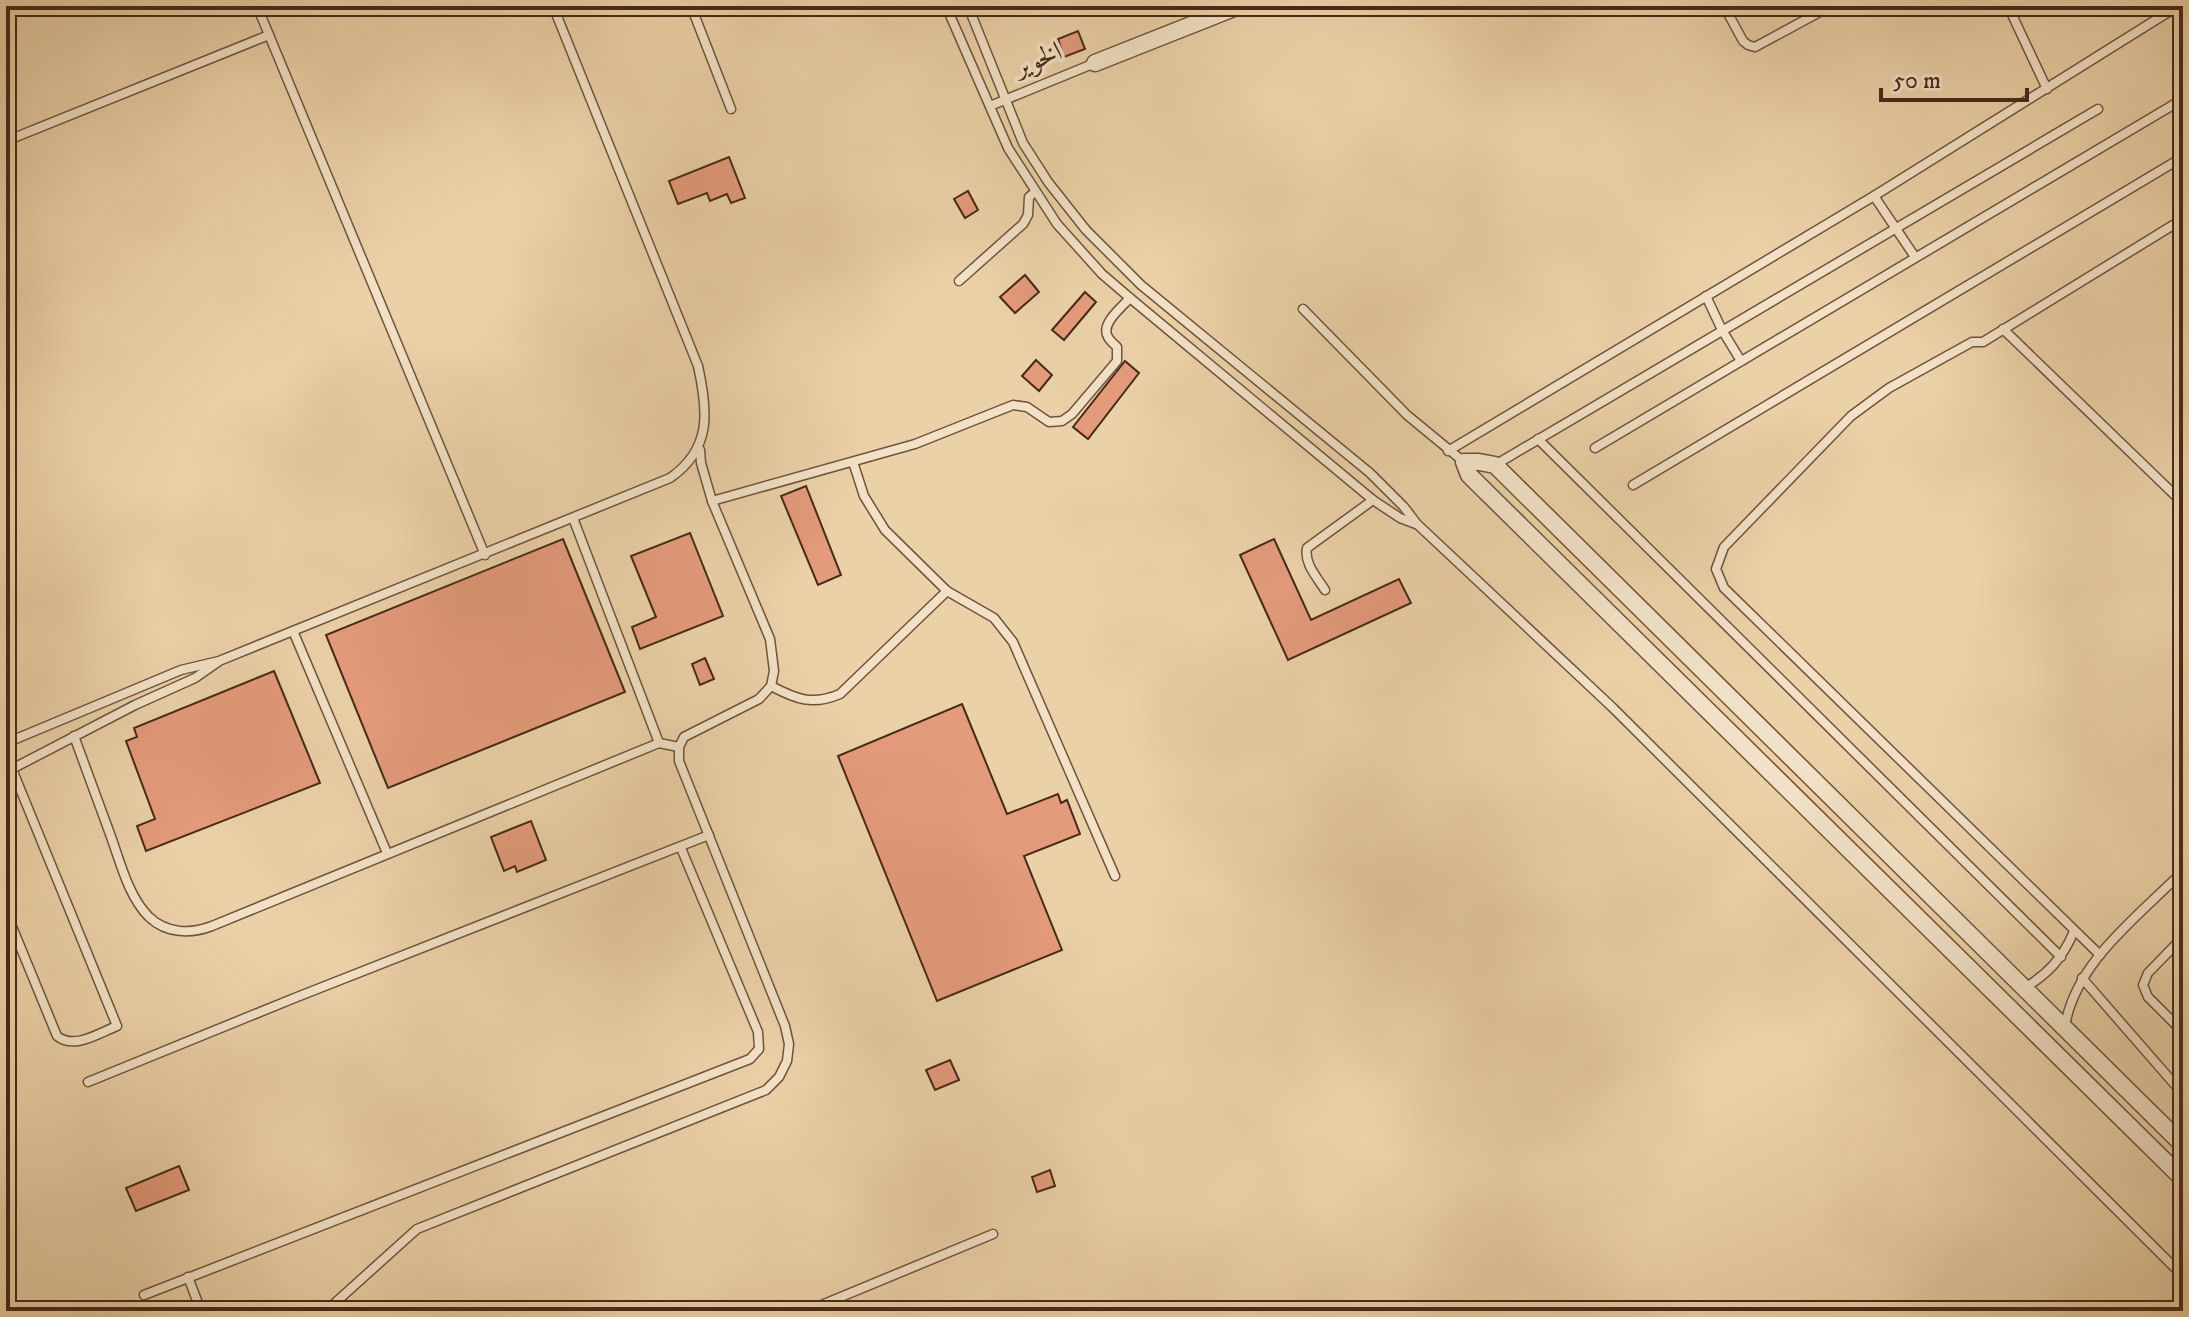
<svg xmlns="http://www.w3.org/2000/svg" width="2189" height="1317" font-family="'IM FELL DW Pica',Amiri,serif">
	<style>
		.building { fill: #e49b7b; stroke: #482919; stroke-width: 2 }
		.lines { fill: none; stroke-linecap: round; stroke-linejoin: round }
		.lane-casing { stroke: #71533d; stroke-width: 11 }
		.street-casing { stroke: #71533d; stroke-width: 19 }
		.lane { stroke: #f2e1c6; stroke-width: 8 }
		.street { stroke: #f2e1c6; stroke-width: 16 }
		.labels { text-anchor: middle; dominant-baseline: central; stroke-width: 7; stroke-linejoin: round; paint-order: stroke }
		.street-label { font-size: 28px; fill: #482919; stroke: #f2e1c6 }
	</style>
	<rect width="100%" height="100%" fill="#ebd1a8"/>
	<filter id="stains"><feTurbulence type="fractalNoise" baseFrequency=".0025" numOctaves="4"/><feColorMatrix values="0 0 0 0 .2 0 0 0 0 .09 0 0 0 0 .02 0 0 0 .5 -.17"/></filter>
	<radialGradient id="worn" r=".72"><stop offset=".6" stop-color="#630" stop-opacity="0"/><stop offset="1" stop-color="#630" stop-opacity=".3"/></radialGradient>
	<g class="building">
		<polygon points="1078,31 1085,49 1064,57 1058,39"/>
		<polygon points="729,157 745,198 731,203 727,194 710,201 707,193 678,204 669,181"/>
		<polygon points="968,191 978,210 965,218 954,199"/>
		<polygon points="1025,275 1039,292 1015,313 1000,297"/>
		<polygon points="1085,292 1096,302 1064,340 1052,330"/>
		<polygon points="1036,360 1052,375 1039,391 1022,376"/>
		<polygon points="1125,361 1139,373 1088,439 1073,427"/>
		<polygon points="806,486 841,575 818,585 781,496"/>
		<polygon points="690,533 723,616 640,649 632,627 656,617 631,556"/>
		<polygon points="563,539 625,692 388,788 326,635"/>
		<polygon points="1274,539 1311,620 1399,579 1411,603 1288,660 1240,555"/>
		<polygon points="705,658 714,679 700,685 692,664"/>
		<polygon points="274,671 320,783 146,851 137,826 155,819 126,741 137,737 134,728"/>
		<polygon points="962,704 1007,814 1058,794 1061,803 1067,800 1080,834 1024,856 1062,950 937,1001 838,756"/>
		<polygon points="531,821 546,860 517,872 515,866 504,871 491,837"/>
		<polygon points="950,1060 959,1080 935,1090 926,1070"/>
		<polygon points="179,1166 189,1190 136,1211 126,1188"/>
		<polygon points="1050,1170 1055,1186 1037,1192 1032,1177"/>
	</g>
	<g class="lines">
		<g class="lane-casing">
			<g id="lane">
				<polyline points="257,6 485,555"/>
				<polyline points="691,6 731,109"/>
				<polyline points="946,6 1008,148 1057,224 1102,274 1130,298 1373,500 1400,518 1416,524"/>
				<polyline points="968,6 1023,143 1048,182 1086,230 1141,285 1370,473 1404,507 1417,524 1612,707 2183,1276"/>
				<polyline points="1724,6 1743,41 1748,45 1755,47 1831,6"/>
				<polyline points="2008,6 2047,89"/>
				<polyline points="990,106 1095,63"/>
				<polyline points="6,141 269,35"/>
				<polyline points="1874,196 1915,257"/>
				<polyline points="959,281 1023,224 1028,215 1029,197 1035,192"/>
				<polyline points="1706,296 1722,330 1741,361"/>
				<polyline points="1303,309 1407,415 1464,462"/>
				<polyline points="2003,329 2183,503"/>
				<polyline points="1538,439 2061,957"/>
				<polyline points="1595,448 2183,99"/>
				<polyline points="1448,451 1874,196 2178,6"/>
				<polyline points="853,462 864,496 885,530 947,591 994,618 1013,642 1115,876"/>
				<polyline points="1495,465 2098,109"/>
				<polyline points="1633,485 2183,157"/>
				<path d="M712,501L915,444L1013,405L1027,407L1049,422L1062,421L1072,414L1117,361V347C1114,344 1110,341 1108,337C1100,324 1122,307 1130,298"/>
				<polyline points="573,518 659,743"/>
				<path d="M1325,590C1317,577 1304,564 1307,548L1373,500"/>
				<polyline points="293,631 387,853"/>
				<path d="M771,686C796,699 812,706 840,694L947,591"/>
				<path d="M74,736C86,769 98,801 110,834C120,861 128,896 149,917C167,934 191,934 212,926L659,743L679,747"/>
				<path d="M6,743L181,670L219,661L670,478C712,449 708,411 698,366L553,6"/>
				<polyline points="6,772 135,705 195,678 218,662"/>
				<path d="M6,912L57,1036C74,1050 99,1033 117,1026L12,769"/>
				<polyline points="2183,937 2148,973 2143,985 2148,997 2183,1032"/>
				<polyline points="2100,955 1724,588 1716,569 1724,547 1851,416 1889,388 1972,342 1983,342 2183,219"/>
				<polyline points="2082,978 2183,1094"/>
				<path d="M2023,989C2048,974 2063,958 2074,931"/>
				<path d="M2065,1026C2076,961 2139,916 2183,871"/>
				<polyline points="88,1082 297,997 709,835"/>
				<polyline points="188,1277 201,1311"/>
				<polyline points="144,1295 750,1059 759,1049 758,1032 681,848"/>
				<polyline points="326,1311 417,1229 766,1090 779,1077 787,1061 789,1044 785,1026 679,761 679,747 684,737 759,699 771,686 774,671 770,639 712,501 701,463 700,450"/>
				<polyline points="807,1311 993,1234"/>
			</g>
		</g>
		<g class="street-casing">
			<g id="street">
				<polyline points="1095,63 1239,6"/>
				<polyline points="2183,1145 1495,465 1479,462 1464,462 1469,475 2183,1179"/>
			</g>
		</g>
		<use href="#lane" class="lane"/>
		<use href="#street" class="street"/>
	</g>
	<g class="labels">
		<g class="street-label">
			<text transform="translate(1038 59) rotate(-22)">الخوير</text>
		</g>
	</g>
	<rect width="2189" height="1317" fill="none" stroke="#ebd1a8" stroke-width="32"/>
	<rect x="8" y="8" width="2173" height="1301" fill="none" stroke="#482919" stroke-width="4"/>
	<rect x="16" y="16" width="2157" height="1285" fill="none" stroke="#482919" stroke-width="2"/>
	<path d="M1881 88v12h146v-12" fill="none" stroke="#482919" stroke-width="4"/>
	<text x="1893" y="88" font-size="24" fill="#482919" stroke="#f2e1c6" stroke-width="6" paint-order="stroke">50 m</text>
	<rect width="100%" height="100%" filter="url(#stains)"/>
	<rect width="100%" height="100%" fill="url(#worn)"/>
</svg>
